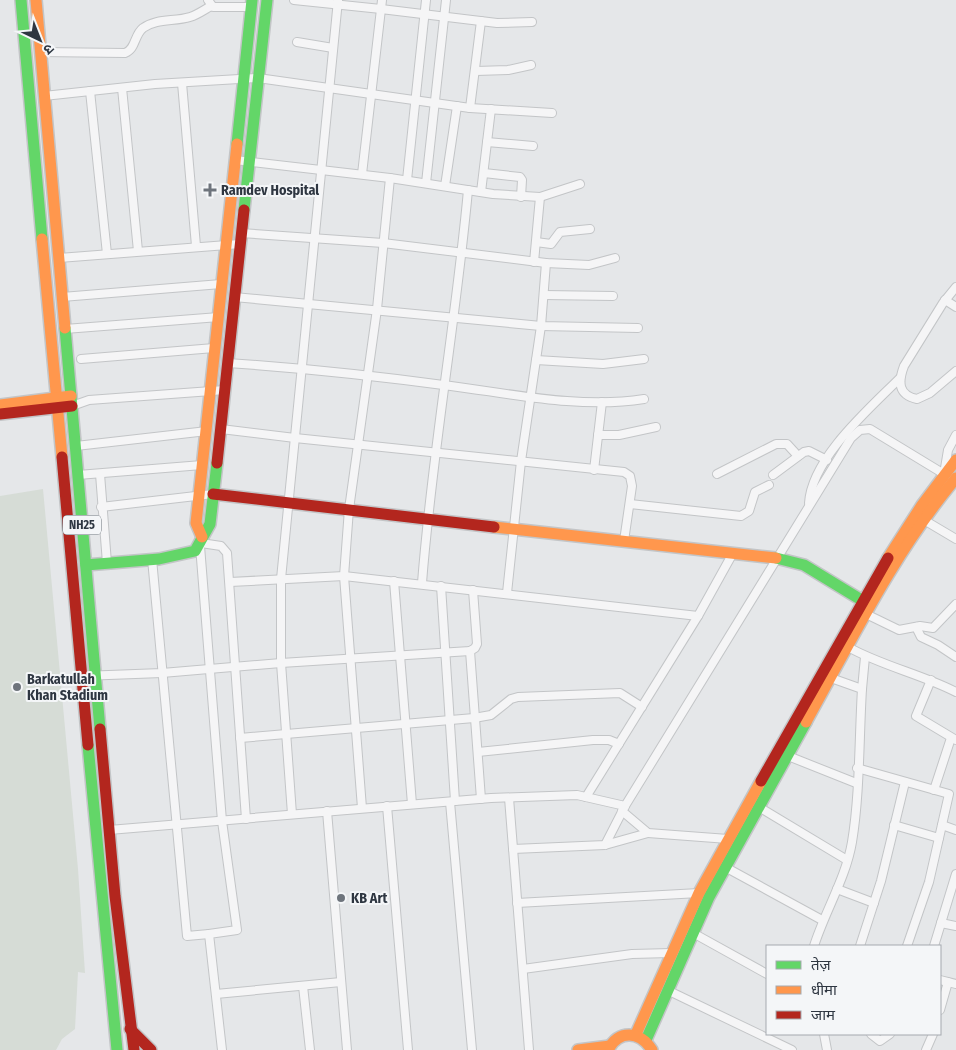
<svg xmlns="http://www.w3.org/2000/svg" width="956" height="1050" font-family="'Fira Sans Condensed','Noto Sans Devanagari',sans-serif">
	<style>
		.green { fill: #d6dcd6 }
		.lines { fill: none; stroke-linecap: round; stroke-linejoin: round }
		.street-casing { stroke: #c3c5c7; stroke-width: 10 }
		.fast-casing { stroke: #c3c5c7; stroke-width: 14 }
		.slow-casing { stroke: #c3c5c7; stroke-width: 14 }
		.jam-casing { stroke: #c3c5c7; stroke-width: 14 }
		.street { stroke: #f5f5f6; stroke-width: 8 }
		.fast { stroke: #63d668; stroke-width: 11 }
		.slow { stroke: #ff974d; stroke-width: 11 }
		.jam { stroke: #b3261e; stroke-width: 11 }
		.poi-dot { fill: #6e747c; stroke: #f4f6f8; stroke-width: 2 }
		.labels { text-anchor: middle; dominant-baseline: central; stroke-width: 4; stroke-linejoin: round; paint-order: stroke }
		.shield { fill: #f4f6f8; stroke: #697078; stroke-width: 1 }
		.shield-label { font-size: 12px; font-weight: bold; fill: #2e3641 }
		.poi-label { font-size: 14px; font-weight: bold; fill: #2e3641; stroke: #f4f6f8; text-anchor: start }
	</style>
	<rect width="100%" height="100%" fill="#e5e7e9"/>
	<polygon class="green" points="43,489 78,869 85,973 78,972 75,1029 62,1039 56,1050 0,1050 0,496"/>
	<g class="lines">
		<g class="street-casing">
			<g id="street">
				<polyline points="208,0 213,7 251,7"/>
				<polyline points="294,0 381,9 382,0"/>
				<polyline points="297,42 333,48"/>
				<path d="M40,52L125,53C136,49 134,35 143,28C157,18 174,22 190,17C197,15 204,10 211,6"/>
				<polyline points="476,71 508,70 531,65"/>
				<polyline points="182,83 196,246"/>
				<polyline points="122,88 138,251"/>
				<polyline points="90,91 107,254"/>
				<polyline points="44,96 155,84 258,78 470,108 552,113"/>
				<polyline points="470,108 481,21"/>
				<polyline points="487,142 533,146"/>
				<polyline points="235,160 390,178 493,194 540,197 534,262"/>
				<polyline points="484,173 520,177 522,180 521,197"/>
				<polyline points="362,174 381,9 497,23 532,22"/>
				<polyline points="407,180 426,0"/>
				<polyline points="426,183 446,0"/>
				<polyline points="445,186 457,106"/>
				<polyline points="481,192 491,109"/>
				<polyline points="540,197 580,184"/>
				<polyline points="241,233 383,243 546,263 589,265 615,258"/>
				<polyline points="536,242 551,244 560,232 590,229"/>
				<polyline points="59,258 240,244"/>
				<path d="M956,287L943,303L904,366C898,382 898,395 917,399L930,393L956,371"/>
				<polyline points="544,295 613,296"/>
				<polyline points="62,297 221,284"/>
				<polyline points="234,297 541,326 638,328"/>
				<polyline points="945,300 956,307"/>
				<polyline points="65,329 219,317"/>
				<polyline points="81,359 214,348"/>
				<polyline points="536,360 603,364 644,359"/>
				<path d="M228,363C302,368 377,376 451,386C513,394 581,409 644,399"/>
				<polyline points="72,406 89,400 225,390"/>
				<polyline points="221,429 295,438 624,472 630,476 632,486 624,541"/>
				<polyline points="598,435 619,435 656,427"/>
				<polyline points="76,446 207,431"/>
				<polyline points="594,470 602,402"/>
				<polyline points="100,474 107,563"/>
				<polyline points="717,474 776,444 787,444 798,456"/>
				<polyline points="78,475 202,465"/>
				<polyline points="773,475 804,452 809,451 827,460"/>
				<path d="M809,503C812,458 869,409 900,378"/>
				<polyline points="630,504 741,516 749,511 755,492 769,485"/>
				<polyline points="101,507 213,494"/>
				<polyline points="924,520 956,539"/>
				<polyline points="201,543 221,546 227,553 246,819"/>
				<polyline points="200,546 222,821 237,930 209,934 222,1050"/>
				<polyline points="152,559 187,936 209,934"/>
				<polyline points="394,581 412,804"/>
				<polyline points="230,582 344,576 698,616 733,553"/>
				<path d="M422,583C432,452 456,322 468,190"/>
				<polyline points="441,586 455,801"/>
				<polyline points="507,593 521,461 541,326 546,263"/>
				<polyline points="866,614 899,630 920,626 933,628 956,604"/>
				<polyline points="916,627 921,637 938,645 956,657"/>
				<path d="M848,647C882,666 921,674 956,692"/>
				<polyline points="470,651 481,799"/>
				<polyline points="82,676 162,673 281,663 470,651 475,648 477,644 473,590"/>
				<polyline points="931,680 916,716 956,740"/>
				<polyline points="862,689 865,657"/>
				<polyline points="240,738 474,718 491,715 511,699 518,697 620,693 642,707"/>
				<polyline points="478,752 593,740 609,740 619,744"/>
				<polyline points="788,756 856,783"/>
				<polyline points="857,768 949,794 929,882 907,946"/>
				<polyline points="934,790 951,738"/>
				<polyline points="586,797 698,616"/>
				<polyline points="509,798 529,1050"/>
				<polyline points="450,802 472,1050"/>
				<polyline points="387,806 408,1050"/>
				<polyline points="759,807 847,860"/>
				<polyline points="362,808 344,576 349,509 377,309 390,178"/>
				<polyline points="327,811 347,1050"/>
				<polyline points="622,811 648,833 728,839"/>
				<polyline points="292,814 281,663 281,579 338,0"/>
				<polyline points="894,825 939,838"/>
				<polyline points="942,825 956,830"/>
				<polyline points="109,830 491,798 577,795 625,806"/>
				<polyline points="605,845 625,806 851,438 860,430 870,429 944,474 948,450 956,435"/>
				<polyline points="513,849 605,845 648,833"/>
				<polyline points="725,867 822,920"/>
				<polyline points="837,889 874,903"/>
				<polyline points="517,903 699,893"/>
				<polyline points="941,923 956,926"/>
				<polyline points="693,933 767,974"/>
				<path d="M814,946C825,911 846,878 852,842C860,794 859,738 862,689L831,678"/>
				<polyline points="860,946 881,881 905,782"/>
				<polyline points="934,946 956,874"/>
				<polyline points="523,969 632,954 671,953"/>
				<polyline points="940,980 956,984"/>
				<polyline points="303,986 310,1050"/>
				<polyline points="667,990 792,1050"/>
				<polyline points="216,994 341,982"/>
				<polyline points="940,1010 948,982"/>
				<polyline points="824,1034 827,1050"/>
				<polyline points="871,1034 880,1041 890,1034"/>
				<polyline points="926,1050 933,1034"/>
			</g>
		</g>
		<g class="fast-casing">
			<g id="fast">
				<polyline points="21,0 42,239"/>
				<polyline points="237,144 252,0"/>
				<polyline points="244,210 267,0"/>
				<polyline points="65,328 100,729"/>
				<polyline points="776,558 804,565 863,601"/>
				<polyline points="86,565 159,559 195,551 210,524 217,463"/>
				<polyline points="88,745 117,1050"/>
				<polyline points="646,1040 709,897 806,722"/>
			</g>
		</g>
		<g class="slow-casing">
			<g id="slow">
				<polyline points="36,0 65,328"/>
				<polyline points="42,239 62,457"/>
				<polyline points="0,405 71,396"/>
				<polyline points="494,527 776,558"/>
				<polyline points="202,537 196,523 237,144"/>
				<polyline points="888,558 922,505 956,460"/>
				<path d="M806,722C852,639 895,551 956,478"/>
				<polyline points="636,1034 699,893 761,781"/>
				<polyline points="578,1050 610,1046"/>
				<path d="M608,1050C619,1029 640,1031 652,1050"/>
			</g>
		</g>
		<g class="jam-casing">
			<g id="jam">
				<polyline points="0,414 72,406"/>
				<polyline points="62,457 88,745"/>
				<polyline points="217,463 244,210"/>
				<polyline points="213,494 494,527"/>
				<polyline points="100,729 115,896 134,1050"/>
				<polyline points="761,781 888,558"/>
				<polyline points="130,1029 151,1050"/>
			</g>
		</g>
		<use href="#street" class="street"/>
		<use href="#fast" class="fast"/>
		<use href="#slow" class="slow"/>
		<use href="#jam" class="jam"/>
	</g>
	<g class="poi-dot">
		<path d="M207.5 182.5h5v5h5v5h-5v5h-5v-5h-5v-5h5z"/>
		<circle cx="17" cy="687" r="5"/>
		<circle cx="341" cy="898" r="5"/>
	</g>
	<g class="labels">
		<rect class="shield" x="63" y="515.5" width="38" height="19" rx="4"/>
		<g class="shield-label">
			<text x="82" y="525">NH25</text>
		</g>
		<g class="poi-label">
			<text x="221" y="190">Ramdev Hospital</text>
			<text x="27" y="679">Barkatullah<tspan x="27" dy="16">Khan Stadium</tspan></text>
			<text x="351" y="898">KB Art</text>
		</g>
	</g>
	<rect x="766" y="945" width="175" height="90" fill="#f4f6f8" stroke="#a5a9af"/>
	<rect x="776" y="961" width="25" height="8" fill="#63d668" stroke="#a5a9af"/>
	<text x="811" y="970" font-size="15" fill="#2e3641">तेज़</text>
	<rect x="776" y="986" width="25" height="8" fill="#ff974d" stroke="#a5a9af"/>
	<text x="811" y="995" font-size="15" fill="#2e3641">धीमा</text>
	<rect x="776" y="1011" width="25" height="8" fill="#b3261e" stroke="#a5a9af"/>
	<text x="811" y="1020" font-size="15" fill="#2e3641">जाम</text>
	<g transform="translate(40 40) rotate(137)" stroke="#f4f6f8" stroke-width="4" paint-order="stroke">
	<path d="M0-4L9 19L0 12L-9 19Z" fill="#2e3641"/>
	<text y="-8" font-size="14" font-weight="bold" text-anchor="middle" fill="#2e3641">उ</text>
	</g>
</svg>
